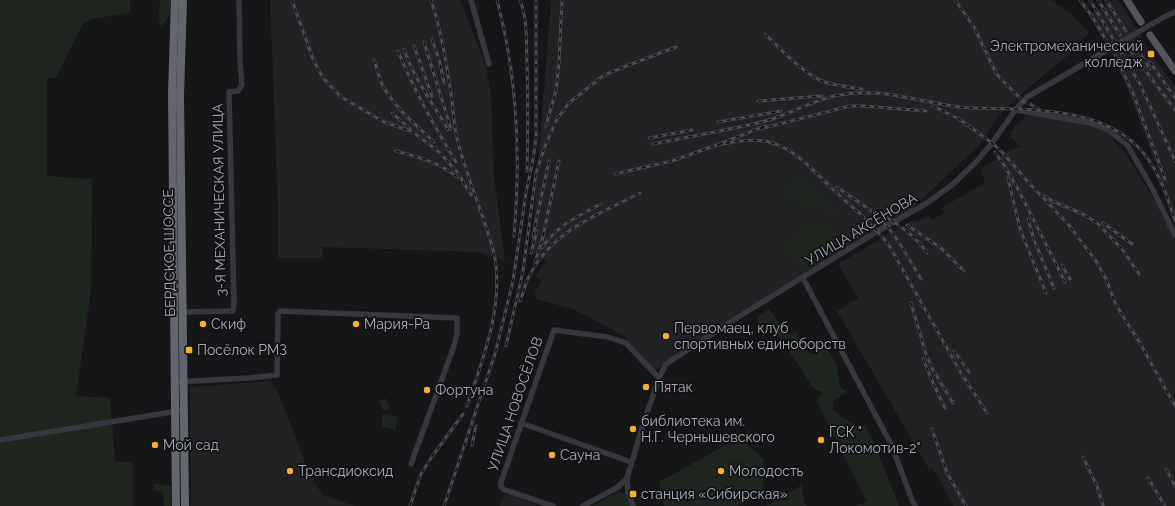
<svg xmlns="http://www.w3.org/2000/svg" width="1175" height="506" font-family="Raleway,sans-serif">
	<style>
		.built { fill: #222225 }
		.green { fill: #1e261f }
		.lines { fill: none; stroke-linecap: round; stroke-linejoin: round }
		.minor { stroke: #37383d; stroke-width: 5.5 }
		.major { stroke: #53555c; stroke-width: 7 }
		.highway { stroke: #63666e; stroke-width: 8 }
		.rail-casing { stroke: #4a4c52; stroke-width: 3 }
		.rail { stroke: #111113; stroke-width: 1.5; stroke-dasharray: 4.5; stroke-linecap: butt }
		.minor-bridge { stroke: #37383d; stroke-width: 5.5 }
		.poi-dot { fill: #f2b134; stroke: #111113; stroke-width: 1.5 }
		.labels { text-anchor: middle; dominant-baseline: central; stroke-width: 3.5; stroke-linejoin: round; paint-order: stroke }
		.poi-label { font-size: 14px; fill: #a8adb8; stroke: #111113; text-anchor: start }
		.street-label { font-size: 14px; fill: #a8adb8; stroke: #111113 }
	</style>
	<rect width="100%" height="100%" fill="#161618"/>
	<g class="built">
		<polygon points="270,0 460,0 486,67 491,96 494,177 505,261 479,252 323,247 322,258 278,258 278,205"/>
		<polygon points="551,0 1051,0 1071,14 1089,32 1072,52 1029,87 998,116 979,146 911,209 808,271 655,371 626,337 573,309 536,299 535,290 542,281 535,276 547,261 540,255 531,253"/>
		<polygon points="1112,0 1118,0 1143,39 1149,51 1175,86 1175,214 1171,213 1155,162 1128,90 1113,56 1089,15"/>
		<polygon points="1027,115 1087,124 1100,128 1115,137 1113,141 1124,151 1170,226 1175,243 1175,506 953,506 933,468 929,469 837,311 858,298 838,264 913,220 918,222 929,215 932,219 944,214 941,208 985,183 981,169 1007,152 1018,147 1022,148 1022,146 1018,146 1018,144 1011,137 1012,134 1010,132 1015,128 1014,127"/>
		<polygon points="270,381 278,392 312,480 323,495 355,506 191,506 190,387"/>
		<polygon points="504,494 512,496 539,506 500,506"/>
	</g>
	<g class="green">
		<polygon points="0,0 130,0 130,13 91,19 82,25 56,78 47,78 47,176 92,179 91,291 76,396 110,398 115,462 133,462 133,506 0,506"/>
		<path d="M160,0H171L170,14L161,27C158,19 159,9 160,0Z"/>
		<polygon points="800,176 840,212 844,218 811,209 792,202 777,188"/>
		<polygon points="810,224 839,230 851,240 801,271 793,265 785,248 787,238"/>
		<path d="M769,309L787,334L797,332L798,348L817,355L822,344C837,360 838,366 840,387L847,391L833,402V410L838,415L857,426L865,425L873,440L899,506H855L867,502L817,402L818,397L823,392L814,389L781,339L773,333L766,334L760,330L757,316Z"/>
		<polygon points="385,398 390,408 384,411 379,401"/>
		<polygon points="383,414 398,417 395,430 381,427"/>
		<polygon points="740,437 764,460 763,492 737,506 664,506 659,482"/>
		<polygon points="154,483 171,486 171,506 164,506 163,493 154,490"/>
		<polygon points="802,485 804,503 807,506 766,506"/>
		<polygon points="618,492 624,493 630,506 592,506"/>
	</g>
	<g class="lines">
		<g class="minor">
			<polyline points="471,0 489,64"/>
			<polyline points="1164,17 1175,12"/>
			<polyline points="1015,110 1091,123 1110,131 1128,146 1152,188 1175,235"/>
			<polyline points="803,278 892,446 912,500 915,506"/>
			<polyline points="183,312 233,311 234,303 229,92 238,91 242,85 240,60 239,0"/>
			<polyline points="175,382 249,378 277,375 278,314 280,311 457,318 457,334 454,346 411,464"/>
			<polyline points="521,423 631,462"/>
			<polyline points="0,440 184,410"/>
			<polyline points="553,506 505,490 501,487 501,482 554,330 608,337 626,343 659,378"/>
			<polyline points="583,506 618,487 627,478"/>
			<polyline points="633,506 628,493 627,478 643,425 659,378 666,364 746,312 878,231 927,203 953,184 976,162 992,143 1016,109 1027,97 1099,55"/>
		</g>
		<g class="major">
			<polyline points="1127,0 1141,22"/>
			<polyline points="1150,35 1175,71"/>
		</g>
		<g class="highway">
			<polyline points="175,0 172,94 176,506"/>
			<polyline points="183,0 180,95 185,506"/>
		</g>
		<g class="rail-casing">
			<g id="rail">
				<polyline points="292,0 313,59 323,78 341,97 384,122 413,132 439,152 458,173 471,195"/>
				<path d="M431,0C442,33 447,67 452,101C453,112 454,123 456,134C462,161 472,186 481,212C486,227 492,243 495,258C503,310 483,358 467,406"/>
				<path d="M497,0C518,78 521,156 514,236"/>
				<path d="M520,0C528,20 526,43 527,64C528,99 528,135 527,171"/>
				<polyline points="955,0 974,27 996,73 1003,81 1023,101 1038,108"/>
				<polyline points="1080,0 1093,18 1107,42"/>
				<polyline points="1090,0 1140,84 1175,161"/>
				<polyline points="1098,0 1120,35"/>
				<polyline points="1106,0 1126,31"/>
				<path d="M765,34C781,49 804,75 825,82C837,86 849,87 862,89"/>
				<polyline points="432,39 440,63 444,83"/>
				<polyline points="424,42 451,129"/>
				<polyline points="1134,44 1150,69"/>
				<polyline points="414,46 432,96"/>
				<polyline points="1128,47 1175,110"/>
				<path d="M404,49C414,79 433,103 448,130"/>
				<path d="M398,51C414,90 434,126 456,162"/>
				<polyline points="1115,55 1133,93 1165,179"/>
				<path d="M374,60C377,68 379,79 383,86C395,108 416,125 434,142"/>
				<polyline points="1150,62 1175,98"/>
				<polyline points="758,101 822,96"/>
				<polyline points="933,106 959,119 973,129"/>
				<polyline points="392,113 410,129"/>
				<polyline points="718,122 781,111"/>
				<polyline points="546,126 556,90 559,63 562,0"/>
				<polyline points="969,126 992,143 1004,154 1028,182 1068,224 1096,261 1106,279 1116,305 1140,343 1175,406"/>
				<polyline points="760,129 850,106 864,106 926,111"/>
				<polyline points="649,138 692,130"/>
				<path d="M653,144C682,138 711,133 739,127C749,125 759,123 769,120C793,113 814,99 840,95C881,87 919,102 959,107C978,109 997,108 1016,109C1067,111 1124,118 1152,165C1163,183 1169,202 1175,221"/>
				<path d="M717,145C733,142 752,138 769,142C797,149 816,174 837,193C855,210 876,226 890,247L961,373L987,413"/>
				<path d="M396,151C417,157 440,162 457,177"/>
				<polyline points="995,152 1004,165 1019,191 1065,282"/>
				<polyline points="615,174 672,161 717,145 765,126"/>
				<polyline points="1008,178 1020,229 1046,293"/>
				<path d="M837,187C850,197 865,205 877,216C896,233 908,258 921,279"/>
				<polyline points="1045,196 1052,201 1083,214 1097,223 1122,249 1139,274"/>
				<path d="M875,211C894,221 915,234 927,253"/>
				<polyline points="1028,219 1034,240 1054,288"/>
				<polyline points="1103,223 1132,244"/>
				<polyline points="907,225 941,248 964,271"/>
				<polyline points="533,236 549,161"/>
				<path d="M542,248C556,226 578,216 601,204"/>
				<polyline points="531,253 537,231"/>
				<polyline points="535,262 542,241 559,161"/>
				<polyline points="1062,265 1070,279"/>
				<path d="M520,301C523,294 525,285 528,278C552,230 596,216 640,193"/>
				<polyline points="911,303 926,354 932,368 953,403"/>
				<polyline points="506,346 523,271 536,173 545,146 557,119 569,103 604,75 629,65 676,47"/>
				<polyline points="954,351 969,372"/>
				<polyline points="923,359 934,385 945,408"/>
				<polyline points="932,429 947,473 966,506"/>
				<polyline points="472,445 476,426"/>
				<polyline points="1083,457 1097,486 1103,506"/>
				<polyline points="1166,469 1175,486"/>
				<polyline points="1148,478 1165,506"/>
				<polyline points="410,506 421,474 431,458 463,414"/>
				<polyline points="444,506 495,354 513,281 526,193 533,159 536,139 536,0"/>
			</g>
		</g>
		<use href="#rail" class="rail"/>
		<polyline class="minor-bridge" points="1099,55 1164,17"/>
	</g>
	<g class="poi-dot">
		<rect x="1147" y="50" width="8" height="8" rx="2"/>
		<circle cx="203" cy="324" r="4"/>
		<circle cx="356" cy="324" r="4"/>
		<circle cx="666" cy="336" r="4"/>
		<rect x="185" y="346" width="8" height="8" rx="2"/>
		<circle cx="646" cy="387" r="4"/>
		<circle cx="427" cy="390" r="4"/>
		<circle cx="633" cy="429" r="4"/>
		<circle cx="821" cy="440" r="4"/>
		<circle cx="155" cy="445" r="4"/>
		<circle cx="552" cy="455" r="4"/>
		<circle cx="290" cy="471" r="4"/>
		<circle cx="721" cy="471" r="4"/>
		<rect x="629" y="490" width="8" height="8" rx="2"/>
	</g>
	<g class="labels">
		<g class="poi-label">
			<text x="1143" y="46" text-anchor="end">Электромеханический<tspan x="1143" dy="16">колледж</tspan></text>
			<text x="211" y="324">Скиф</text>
			<text x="364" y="324">Мария-Ра</text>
			<text x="674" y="328">Первомаец, клуб<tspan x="674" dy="16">спортивных единоборств</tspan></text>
			<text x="197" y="350">Посёлок РМЗ</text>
			<text x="654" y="387">Пятак</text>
			<text x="435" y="390">Фортуна</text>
			<text x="641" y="421">библиотека им.<tspan x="641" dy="16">Н.Г. Чернышевского</tspan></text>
			<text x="829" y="432">ГСК "<tspan x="829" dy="16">Локомотив-2"</tspan></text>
			<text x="163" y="445">Мой сад</text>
			<text x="560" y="455">Сауна</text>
			<text x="298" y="471">Трансдиоксид</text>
			<text x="729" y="471">Молодость</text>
			<text x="641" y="494">станция «Сибирская»</text>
		</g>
		<g class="street-label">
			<text transform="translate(219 200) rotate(-91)">3-Я МЕХАНИЧЕСКАЯ УЛИЦА</text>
			<text transform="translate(861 229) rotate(-31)">УЛИЦА АКСЁНОВА</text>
			<text transform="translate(169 253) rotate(-91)">БЕРДСКОЕ ШОССЕ</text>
			<text transform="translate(515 404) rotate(-71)">УЛИЦА НОВОСЁЛОВ</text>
		</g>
	</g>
</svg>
